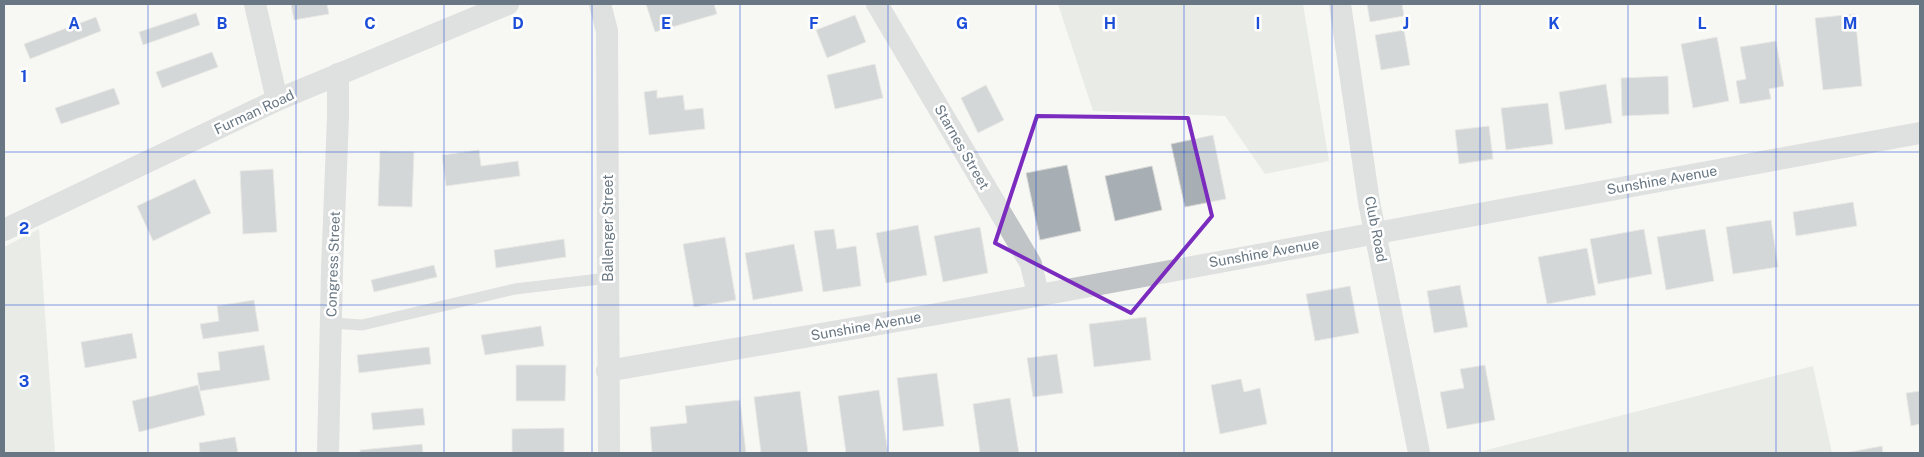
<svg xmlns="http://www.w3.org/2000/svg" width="1924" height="457" viewBox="0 0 1924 457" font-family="'Public Sans',sans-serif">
	<rect width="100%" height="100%" fill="#f7f7f4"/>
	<g fill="#d8ddd5">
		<polygon points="1058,4 1303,4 1329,161 1265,174 1225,116 1093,111"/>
		<polygon points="39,229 55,453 4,453 4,247"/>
		<polygon points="1813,366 1832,453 1475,453"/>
	</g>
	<g fill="#a8afb4" stroke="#d8d8d6">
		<polygon points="291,4 327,4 329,14 294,20"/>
		<polygon points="646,4 714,4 717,14 655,32"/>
		<polygon points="1367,4 1402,4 1404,16 1370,22"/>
		<polygon points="196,13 200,25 143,45 139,32"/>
		<polygon points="1855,14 1862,86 1823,90 1815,18"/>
		<polygon points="855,15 866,42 827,58 816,30"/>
		<polygon points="96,17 101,31 30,59 24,44"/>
		<polygon points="1404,30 1410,65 1381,70 1375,35"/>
		<polygon points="1717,37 1729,101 1693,108 1681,44"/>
		<polygon points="1776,41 1784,86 1769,89 1771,99 1740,104 1736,81 1746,79 1740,47"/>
		<polygon points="212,52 218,67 162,88 156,72"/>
		<polygon points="875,64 883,98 835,109 827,75"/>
		<polygon points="1668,76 1669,114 1622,116 1621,78"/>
		<polygon points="1606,84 1612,123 1565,130 1559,92"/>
		<polygon points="986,85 1004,120 978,133 961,98"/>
		<polygon points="114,88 120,104 61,124 55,108"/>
		<polygon points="657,90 657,98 683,95 685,110 703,108 705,129 649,135 644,92"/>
		<polygon points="1548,103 1553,144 1506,150 1501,108"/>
		<polygon points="1489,126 1493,159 1459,164 1455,130"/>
		<polygon points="1213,135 1226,199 1185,207 1171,144"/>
		<polygon points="479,150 481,166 518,161 520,176 446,186 442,155"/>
		<polygon points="380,151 414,152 412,207 378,206"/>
		<polygon points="1067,165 1081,231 1040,240 1026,173"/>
		<polygon points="1152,166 1162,210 1115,221 1105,176"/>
		<polygon points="273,169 277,232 243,234 240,171"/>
		<polygon points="195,179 211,213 153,241 137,206"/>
		<polygon points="1853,202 1857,226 1796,236 1793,212"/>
		<polygon points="1771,220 1778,267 1733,274 1726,227"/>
		<polygon points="918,225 927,275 886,283 876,233"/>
		<polygon points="980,227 988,273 943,282 934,236"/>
		<polygon points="834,229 837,249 856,246 861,286 823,292 814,231"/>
		<polygon points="1644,229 1652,274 1598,284 1590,239"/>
		<polygon points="1705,229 1714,281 1666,290 1657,237"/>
		<polygon points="725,237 736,300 694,307 683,244"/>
		<polygon points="564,239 566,257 496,268 494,250"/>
		<polygon points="794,244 803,291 753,300 745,253"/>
		<polygon points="1587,248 1596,295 1547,304 1538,257"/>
		<polygon points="434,265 437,277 374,292 371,280"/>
		<polygon points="1460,285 1468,327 1434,333 1427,291"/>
		<polygon points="1350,286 1359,333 1315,341 1306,294"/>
		<polygon points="254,300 259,331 203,339 200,324 219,321 217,306"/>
		<polygon points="1146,317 1151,360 1094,367 1089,324"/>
		<polygon points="541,326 544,346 485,355 481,335"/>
		<polygon points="132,333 137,358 85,368 81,342"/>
		<polygon points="264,345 270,380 200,391 197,373 220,370 218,352"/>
		<polygon points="429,347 431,364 359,373 357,355"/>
		<polygon points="1057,354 1063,393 1033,397 1027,358"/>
		<polygon points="516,365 566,365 565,401 516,401"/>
		<polygon points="1485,365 1495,420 1447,429 1440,392 1464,388 1460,369"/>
		<polygon points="937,373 944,426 903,431 897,378"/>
		<polygon points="1241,379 1244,392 1260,388 1267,424 1220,434 1211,385"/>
		<polygon points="198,385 205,415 139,432 132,401"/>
		<polygon points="879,390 888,453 846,453 838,396"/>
		<polygon points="800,391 808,453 761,453 754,397"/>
		<polygon points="1920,391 1920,424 1911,426 1906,393"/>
		<polygon points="1010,398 1019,453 980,453 973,404"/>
		<polygon points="740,400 746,453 652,453 650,427 687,423 685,406"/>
		<polygon points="423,408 425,425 373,430 371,413"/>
		<polygon points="564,428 564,453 512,453 512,429"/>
		<polygon points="235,437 238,453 200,453 199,443"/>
		<polygon points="422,444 423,453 360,453 360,450"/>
		<polygon points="1882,446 1883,453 1845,453"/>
	</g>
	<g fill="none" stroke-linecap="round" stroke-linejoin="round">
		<polyline stroke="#c0c4c7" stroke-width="11" points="331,323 362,325 515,289 608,278"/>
		<g stroke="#c0c4c7" stroke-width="22">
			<polyline points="255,4 277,100"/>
			<polyline points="600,4 607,31 609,453"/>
			<polyline points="877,4 1031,264 1038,294"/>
			<polyline points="1340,4 1369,202 1419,453"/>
			<polyline points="4,230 277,100 508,4"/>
			<polyline points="607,371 937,314 1920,133"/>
			<polyline points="328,453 332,270 338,117 338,74"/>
		</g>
	</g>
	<path d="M0 0H1924V457H0ZM1037,116L1188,118L1212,216L1131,313L995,243Z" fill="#f7f7f4" fill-opacity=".55" fill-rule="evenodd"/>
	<path fill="none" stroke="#7b2cbf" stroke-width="4" stroke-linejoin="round" d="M1037,116L1188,118L1212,216L1131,313L995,243Z"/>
	<path fill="none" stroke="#1d4ed8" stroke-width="1" stroke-opacity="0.55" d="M148,4V453M296,4V453M444,4V453M592,4V453M740,4V453M888,4V453M1036,4V453M1184,4V453M1332,4V453M1480,4V453M1628,4V453M1776,4V453M4,152H1920M4,305H1920"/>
	<g text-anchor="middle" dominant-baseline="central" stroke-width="5" stroke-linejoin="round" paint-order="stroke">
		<g font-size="14" fill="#687783" stroke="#fff">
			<text transform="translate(254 112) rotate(-25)">Furman Road</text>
			<text transform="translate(962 147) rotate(60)">Starnes Street</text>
			<text transform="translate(1662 180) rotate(-10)">Sunshine Avenue</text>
			<text transform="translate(608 228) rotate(-90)">Ballenger Street</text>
			<text transform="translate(1376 229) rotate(79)">Club Road</text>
			<text transform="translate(1264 253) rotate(-10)">Sunshine Avenue</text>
			<text transform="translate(333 264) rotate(-88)">Congress Street</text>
			<text transform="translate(866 326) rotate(-10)">Sunshine Avenue</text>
		</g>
	</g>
	<g font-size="16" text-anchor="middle" font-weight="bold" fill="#1d4ed8" stroke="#fff" stroke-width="5" stroke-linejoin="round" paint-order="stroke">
		<text x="74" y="29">A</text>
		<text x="222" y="29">B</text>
		<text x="370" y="29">C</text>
		<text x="518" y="29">D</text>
		<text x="666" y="29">E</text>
		<text x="814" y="29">F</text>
		<text x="962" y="29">G</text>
		<text x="1110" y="29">H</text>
		<text x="1258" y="29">I</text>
		<text x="1406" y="29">J</text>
		<text x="1554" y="29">K</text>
		<text x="1702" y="29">L</text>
		<text x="1850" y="29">M</text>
		<text x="24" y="82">1</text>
		<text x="24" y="234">2</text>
		<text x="24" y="387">3</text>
	</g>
	<rect width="1924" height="457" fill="none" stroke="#687783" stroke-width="10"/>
</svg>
